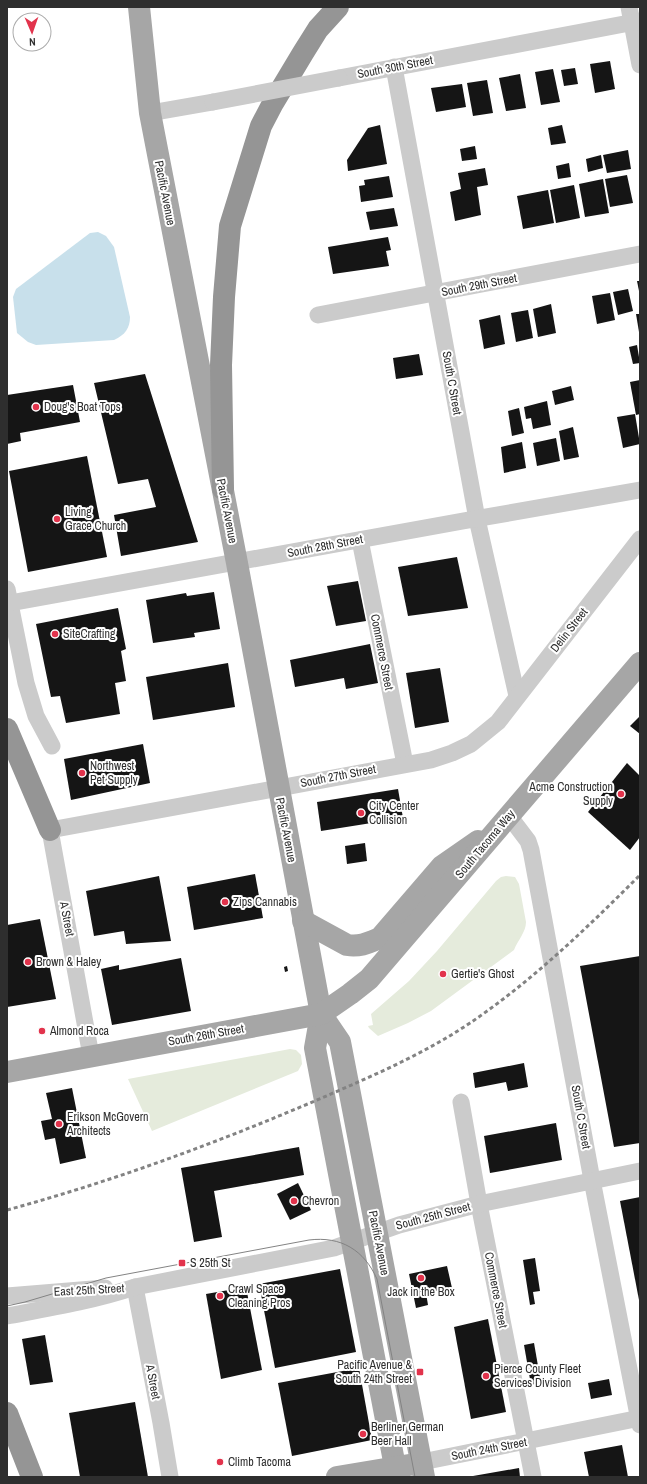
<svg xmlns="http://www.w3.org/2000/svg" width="647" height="1484" viewBox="0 0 647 1484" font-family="'Archivo Narrow',sans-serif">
	<rect width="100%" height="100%" fill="#fff"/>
	<g fill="#e5ebdc">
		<path d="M506,876L515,877L519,884L526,922C526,932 518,940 514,950L431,1011L408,1023L378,1036L369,1028L368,1026L373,1025L371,1014L409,981L437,951L496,881L501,877Z"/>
		<polygon points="290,1049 296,1050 301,1055 302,1064 298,1071 152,1131 128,1079"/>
	</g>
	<path fill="#c8e0eb" d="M98,232L106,236L114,247L130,317C130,328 125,335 114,340L36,345L28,342L17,333L13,297L16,289L90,233Z"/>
	<g fill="#151515">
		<polygon points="610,61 615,89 595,93 590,64"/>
		<polygon points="575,68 578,84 564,86 561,70"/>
		<polygon points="553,69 560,102 541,105 535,72"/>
		<polygon points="520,74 526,108 506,111 499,78"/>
		<polygon points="487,80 493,113 473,116 467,83"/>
		<polygon points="462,84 466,107 436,112 431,88"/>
		<polygon points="380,125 387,164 348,171 347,160 368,128"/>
		<polygon points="562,125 566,143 551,145 548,128"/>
		<polygon points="475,146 477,159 462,161 460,149"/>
		<polygon points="628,150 631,169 607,173 603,155"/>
		<polygon points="601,155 603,168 588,172 586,159"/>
		<polygon points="569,163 571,177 558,179 556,166"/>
		<polygon points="485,168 488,185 477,187 481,215 455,221 450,192 461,189 458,173"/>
		<polygon points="627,175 633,203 610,207 605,179"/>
		<polygon points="389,176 393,197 361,202 359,186 365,185 364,180"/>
		<polygon points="603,179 609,213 585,217 579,184"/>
		<polygon points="574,185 580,218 556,223 550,190"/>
		<polygon points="548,190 554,223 523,229 517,196"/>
		<polygon points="394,208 398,226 370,230 366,212"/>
		<polygon points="388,237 391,250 386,251 389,266 333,274 328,247"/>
		<polygon points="637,281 640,281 640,291 639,291"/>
		<polygon points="628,289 633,311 618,315 613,292"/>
		<polygon points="610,293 615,320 597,324 592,296"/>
		<polygon points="551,304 556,333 538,337 533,309"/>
		<polygon points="528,310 533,338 516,342 511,313"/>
		<polygon points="636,314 640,314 640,332 639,332"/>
		<polygon points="500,315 505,344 484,349 479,320"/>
		<polygon points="637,345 640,363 633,364 629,347"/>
		<polygon points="419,354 423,375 396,379 393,358"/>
		<polygon points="145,374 198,542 121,556 114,515 156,507 148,479 118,484 94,383"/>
		<polygon points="640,380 640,414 636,415 630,382"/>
		<polygon points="73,385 80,422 20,433 21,441 7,444 7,395"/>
		<polygon points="571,386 574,400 555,405 552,391"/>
		<polygon points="547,401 551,425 533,429 531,418 526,419 524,407"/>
		<polygon points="519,408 524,433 512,436 508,411"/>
		<polygon points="635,414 640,444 623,448 617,417"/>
		<polygon points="573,427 579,457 564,460 559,431"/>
		<polygon points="556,438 560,461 537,466 533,443"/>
		<polygon points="522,442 526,468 504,473 501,447"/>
		<polygon points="87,456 107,557 28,572 9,471"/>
		<polygon points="457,557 468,608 408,616 398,567"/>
		<polygon points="358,581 366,621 336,626 327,586"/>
		<polygon points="214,592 220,629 194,633 195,637 153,643 146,600 186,593 187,596"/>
		<polygon points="118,608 126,649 121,651 126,681 115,683 120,714 66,723 60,696 51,697 36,624"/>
		<polygon points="370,644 378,683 346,689 344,678 295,687 290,660"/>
		<polygon points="228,663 235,707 153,720 146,677"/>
		<polygon points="440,668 449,722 415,728 406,673"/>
		<polygon points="640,716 640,734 630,726"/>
		<polygon points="143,744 150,783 71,800 64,759"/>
		<polygon points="627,763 640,776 640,837 630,850 588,812"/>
		<polygon points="398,789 403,818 321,831 317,802"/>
		<polygon points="365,843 367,861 347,864 345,846"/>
		<polygon points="255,874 263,918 194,930 187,887"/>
		<polygon points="159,876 171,941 126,944 124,931 94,936 86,891"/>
		<polygon points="40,919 56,999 7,1007 7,925"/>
		<polygon points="640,956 640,1143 614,1147 580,966"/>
		<polygon points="181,958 191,1011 112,1025 101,969 119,965 119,970"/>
		<polygon points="287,966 288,971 285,972 284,967"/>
		<polygon points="524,1063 528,1087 508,1091 506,1082 475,1088 473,1073"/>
		<polygon points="72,1088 86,1158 60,1164 55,1138 45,1140 41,1121 52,1119 46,1093"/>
		<polygon points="556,1123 562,1160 490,1173 484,1136"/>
		<polygon points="299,1147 304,1175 214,1191 222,1237 194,1242 181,1168"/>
		<polygon points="298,1183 311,1210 290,1220 277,1194"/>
		<polygon points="640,1197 640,1300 639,1300 620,1201"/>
		<polygon points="535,1258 540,1291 533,1292 535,1304 530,1305 523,1260"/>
		<polygon points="447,1266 452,1288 426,1293 428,1305 416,1308 409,1274"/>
		<polygon points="340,1269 356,1352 275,1368 259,1284"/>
		<polygon points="246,1287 262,1370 221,1379 206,1294"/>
		<polygon points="488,1319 506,1412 471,1419 454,1327"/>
		<polygon points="45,1335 53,1382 30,1385 22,1339"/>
		<polygon points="534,1343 541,1383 531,1385 524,1345"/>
		<polygon points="359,1368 372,1440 292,1456 278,1383"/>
		<polygon points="609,1379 612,1395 591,1399 588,1383"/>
		<polygon points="135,1402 148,1477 80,1477 69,1413"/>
		<polygon points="622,1445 628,1477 589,1477 584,1452"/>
		<polygon points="519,1468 520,1477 473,1477 473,1476"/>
	</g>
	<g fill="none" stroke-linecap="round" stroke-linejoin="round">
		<g stroke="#cbcbcb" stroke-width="17">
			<polyline points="629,7 640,65"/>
			<polyline points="394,67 477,519 517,696"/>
			<polyline points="339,78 640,21"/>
			<polyline points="150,113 213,102"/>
			<polyline points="318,315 640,254"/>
			<polyline points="360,540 405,764"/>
			<polyline points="7,589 26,683 36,716 52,746"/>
			<polyline points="10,603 463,521 640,490"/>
			<polyline points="509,816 528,841 531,850 592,1180 640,1425"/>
			<polyline points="91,1056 50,830 431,760 452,753 471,744 498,722 640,539"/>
			<polyline points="461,1102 479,1204 533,1477"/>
			<polyline points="135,1287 161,1423 170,1477"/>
			<polyline points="7,1296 105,1288"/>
			<path d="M7,1316C50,1308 93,1301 135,1287L334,1248L399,1225L479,1204L640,1171"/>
			<polyline points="422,1462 640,1418"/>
		</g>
		<g stroke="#a6a6a6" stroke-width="22">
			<polyline points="139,7 150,113 237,563 321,1014 315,1048 397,1477"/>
			<path d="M303,921L347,945C360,947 368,943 380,938L442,866L478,841"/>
			<polyline points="321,1014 340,1042 424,1477"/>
			<polyline points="7,1072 321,1014 350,994 369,979 640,663"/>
			<polyline points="337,1477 409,1465"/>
		</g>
		<g stroke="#959595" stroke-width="22">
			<polyline points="223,489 221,365 224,297 230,226 261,126 273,103 303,53 318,29 338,7"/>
			<polyline points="7,729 50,830"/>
			<polyline points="7,1413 32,1477"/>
		</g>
		<path stroke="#838383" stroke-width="1" d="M7,1306L25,1302L106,1278L309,1240C341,1236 364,1250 377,1279L415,1477"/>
		<path stroke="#838383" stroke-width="3" stroke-dasharray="4 3" stroke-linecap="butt" d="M7,1210C110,1182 211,1145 310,1103C363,1080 421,1056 470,1023C532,981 587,928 640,875"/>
		<polyline stroke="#cbcbcb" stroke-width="17" points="213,102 339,78"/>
	</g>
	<g fill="#e2334c" stroke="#fff" stroke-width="1.5">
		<circle cx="36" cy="407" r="4"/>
		<circle cx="57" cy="519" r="4"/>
		<circle cx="55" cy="634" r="4"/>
		<circle cx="82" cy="773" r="4"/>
		<circle cx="621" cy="794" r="4"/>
		<circle cx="361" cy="813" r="4"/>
		<circle cx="225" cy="902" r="4"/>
		<circle cx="28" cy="962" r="4"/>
		<circle cx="443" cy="974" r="4"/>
		<circle cx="42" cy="1031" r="4"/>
		<circle cx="59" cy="1124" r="4"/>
		<circle cx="294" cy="1201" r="4"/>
		<rect x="178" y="1259" width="8" height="8" rx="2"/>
		<circle cx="421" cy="1278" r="4"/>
		<circle cx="220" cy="1296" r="4"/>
		<rect x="416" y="1368" width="8" height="8" rx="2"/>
		<circle cx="486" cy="1376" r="4"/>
		<circle cx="363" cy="1434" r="4"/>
		<circle cx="220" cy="1462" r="4"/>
	</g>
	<g text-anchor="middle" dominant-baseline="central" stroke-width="4" stroke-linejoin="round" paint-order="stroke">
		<g font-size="12" fill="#2e2e2e" stroke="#fff">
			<text transform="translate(395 67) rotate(-11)">South 30th Street</text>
			<text transform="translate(165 193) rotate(79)">Pacific Avenue</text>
			<text transform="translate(479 285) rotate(-11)">South 29th Street</text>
			<text transform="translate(452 383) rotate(80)">South C Street</text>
			<text transform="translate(227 511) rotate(79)">Pacific Avenue</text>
			<text transform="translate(325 546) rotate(-11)">South 28th Street</text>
			<text transform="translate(569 630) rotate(-52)">Delin Street</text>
			<text transform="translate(382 652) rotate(79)">Commerce Street</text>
			<text transform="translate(338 776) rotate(-11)">South 27th Street</text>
			<text transform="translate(286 830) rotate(79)">Pacific Avenue</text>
			<text transform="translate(485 844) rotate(-50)">South Tacoma Way</text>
			<text transform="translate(67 919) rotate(79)">A Street</text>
			<text transform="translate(206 1035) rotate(-10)">South 26th Street</text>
			<text transform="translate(581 1117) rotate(80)">South C Street</text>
			<text transform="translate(433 1216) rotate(-15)">South 25th Street</text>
			<text transform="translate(379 1243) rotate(79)">Pacific Avenue</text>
			<text transform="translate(89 1290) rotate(-3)">East 25th Street</text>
			<text transform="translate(496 1290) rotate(79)">Commerce Street</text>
			<text transform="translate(153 1382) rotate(79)">A Street</text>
			<text transform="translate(489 1449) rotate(-11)">South 24th Street</text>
		</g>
		<g font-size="12" fill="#2e2e2e" stroke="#fff" text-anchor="start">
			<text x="44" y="407">Doug's Boat Tops</text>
			<text x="65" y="512">Living<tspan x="65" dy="14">Grace Church</tspan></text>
			<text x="63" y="634">SiteCrafting</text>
			<text x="90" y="766">Northwest<tspan x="90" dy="14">Pet Supply</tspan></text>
			<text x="613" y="787" text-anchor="end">Acme Construction<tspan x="613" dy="14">Supply</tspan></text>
			<text x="369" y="806">City Center<tspan x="369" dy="14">Collision</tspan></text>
			<text x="233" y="902">Zips Cannabis</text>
			<text x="36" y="962">Brown &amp; Haley</text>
			<text x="451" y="974">Gertie's Ghost</text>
			<text x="50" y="1031">Almond Roca</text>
			<text x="67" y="1117">Erikson McGovern<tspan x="67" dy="14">Architects</tspan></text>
			<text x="302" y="1201">Chevron</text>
			<text x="190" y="1263">S 25th St</text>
			<text x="228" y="1289">Crawl Space<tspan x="228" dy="14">Cleaning Pros</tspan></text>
			<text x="421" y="1292" text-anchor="middle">Jack in the Box</text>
			<text x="412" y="1365" text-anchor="end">Pacific Avenue &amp;<tspan x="412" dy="14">South 24th Street</tspan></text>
			<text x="494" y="1369">Pierce County Fleet<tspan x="494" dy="14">Services Division</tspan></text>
			<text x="371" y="1427">Berliner German<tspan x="371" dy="14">Beer Hall</tspan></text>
			<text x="228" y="1462">Climb Tacoma</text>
		</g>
	</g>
	<rect width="647" height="1484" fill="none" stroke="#2e2e2e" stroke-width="16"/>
	<g transform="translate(32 32) rotate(178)"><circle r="19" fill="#ffffff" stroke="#ababab"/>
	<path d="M0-3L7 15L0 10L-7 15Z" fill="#e2334c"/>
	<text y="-6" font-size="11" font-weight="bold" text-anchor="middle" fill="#2e2e2e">N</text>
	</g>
</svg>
